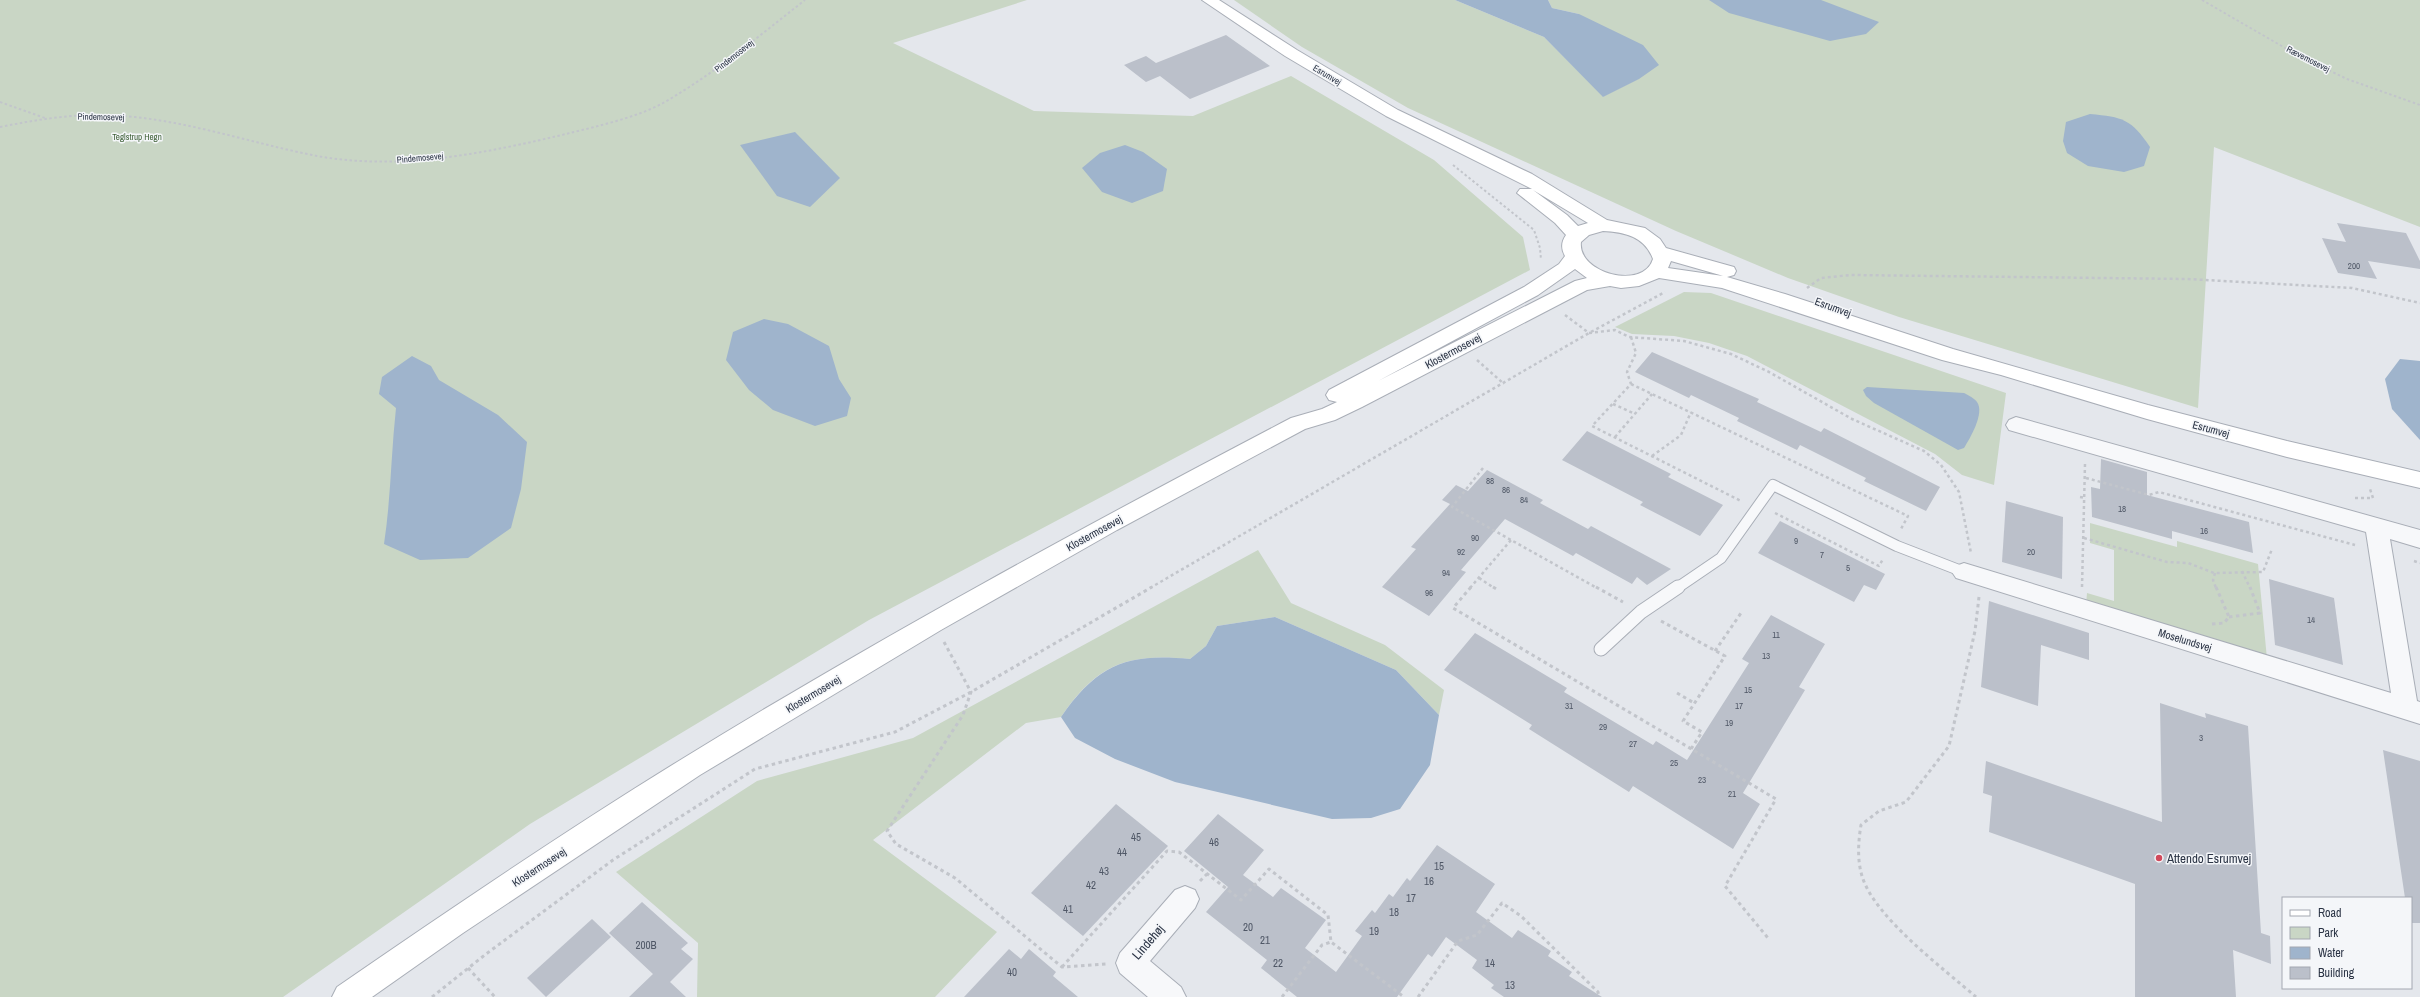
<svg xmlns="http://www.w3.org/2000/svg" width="2420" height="997" viewBox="0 0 2420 997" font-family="'Archivo Narrow',sans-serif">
	<rect width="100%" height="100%" fill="#e4e7ec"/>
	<g fill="#c9d6c5">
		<polygon points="0,0 1027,0 893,43 1034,111 1193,116 1291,76 1434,160 1523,237 1530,270 869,620 530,824 283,997 0,997"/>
		<polygon points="1234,0 1455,0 1544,37 1604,97 1579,14 1552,8 1548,0 2420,0 2420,227 2214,147 2198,408 1899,317 1788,278 1676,231 1408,108 1302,47"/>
		<polygon points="1684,292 1711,293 2006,393 1994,485 1962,475 1935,454 1747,356 1709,343 1674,336 1632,334 1615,327"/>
		<polygon points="2090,523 2177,547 2177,541 2258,564 2267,659 2086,605 2087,593 2114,601 2114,550 2090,543"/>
		<path d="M1258,550L1291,603L1385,645L1444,690L1439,715L1396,670L1275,617L1217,626L1206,646L1190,659C1127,653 1097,664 1061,717L1026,723L873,840L997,932L935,997H697L698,943L616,872L757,781L913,738Z"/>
	</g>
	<g fill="#9fb4cc">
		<polygon points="1455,0 1548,0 1552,8 1579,14 1643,45 1659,65 1639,79 1603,97 1544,37"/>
		<polygon points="1709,0 1821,0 1879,22 1866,34 1830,41 1729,13"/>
		<path d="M2090,114C2123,117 2131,119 2150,147L2144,166L2124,172L2088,166L2067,153L2063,141L2066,122Z"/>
		<polygon points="795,132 840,178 810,207 777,196 740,145"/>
		<polygon points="1125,145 1143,152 1167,169 1163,191 1132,203 1102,192 1082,168 1100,153"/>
		<polygon points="764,319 788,324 829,346 839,379 851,398 847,416 815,426 773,410 749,390 726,360 733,332"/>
		<path d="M412,356L431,366L439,380L498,415L527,442L521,489L511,528L468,558L420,560L384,544C391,498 391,453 396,408L379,394L382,377Z"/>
		<polygon points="2400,359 2420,361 2420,440 2392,409 2385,379"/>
		<path d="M1867,387L1964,393C1968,395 1974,398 1977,402C1985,413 1970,438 1964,448L1958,450L1874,403L1866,396L1863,390Z"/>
		<path d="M1275,617L1396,670L1439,715L1430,765L1400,809L1371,818L1332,819L1175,782L1115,759L1075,738L1061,717C1098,664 1127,653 1190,659L1206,646L1217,626Z"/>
	</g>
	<g fill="#bbc0ca">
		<polygon points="1226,35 1270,66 1190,99 1160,76 1146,82 1124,65 1146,56 1156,63"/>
		<polygon points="2337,223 2406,233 2420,261 2420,269 2368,261 2377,279 2338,273 2322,238 2346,242"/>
		<polygon points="1652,352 1759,399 1757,402 1821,432 1824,428 1940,487 1926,511 1864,481 1866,478 1800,445 1797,450 1737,421 1739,418 1691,395 1689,398 1635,372"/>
		<polygon points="1587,431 1671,474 1668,477 1723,505 1700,536 1640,505 1643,502 1562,460"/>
		<polygon points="2101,459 2147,472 2147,495 2249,522 2253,553 2172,531 2172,539 2092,517 2091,487 2100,489"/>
		<polygon points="1487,470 1543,500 1540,503 1588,529 1591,526 1671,569 1647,585 1637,577 1632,584 1576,553 1573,556 1505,519 1461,570 1466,572 1429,616 1382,587 1416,549 1411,547 1450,504 1442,500 1456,485 1468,491"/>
		<polygon points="2006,501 2063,517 2062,579 2002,562"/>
		<polygon points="1780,521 1885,574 1876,590 1864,585 1854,602 1758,553"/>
		<polygon points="2269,579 2334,598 2343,665 2275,645"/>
		<polygon points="1989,601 2089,633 2089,660 2041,645 2038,706 1981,687"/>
		<polygon points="1771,615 1825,644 1799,687 1805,690 1743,793 1760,804 1733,849 1633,786 1629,792 1529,729 1532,725 1444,670 1475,633 1567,688 1564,692 1653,745 1656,741 1687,760 1749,663 1742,659"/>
		<polygon points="2160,703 2206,718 2205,713 2248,726 2261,933 2270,936 2271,964 2233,950 2236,997 2135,997 2135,884 1989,832 1992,796 1983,793 1986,761 2162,822"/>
		<polygon points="2383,750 2420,761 2420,923 2411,923 2411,898 2405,898"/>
		<polygon points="1116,804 1168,846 1083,936 1031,893"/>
		<polygon points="1218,814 1264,850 1243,875 1273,897 1281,888 1326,920 1305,948 1336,972 1362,936 1355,931 1372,910 1375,913 1389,894 1393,897 1407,878 1410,881 1437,845 1495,884 1476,912 1512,938 1518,930 1551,951 1548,956 1572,972 1569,976 1602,997 1504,997 1491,988 1494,985 1472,968 1477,960 1446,937 1432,957 1428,954 1397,997 1297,997 1261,968 1267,960 1206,912 1228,887 1184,851"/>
		<polygon points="642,902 688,943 681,949 693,959 670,982 686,997 629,997 653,974 609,933"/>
		<polygon points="592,919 611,937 546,997 527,978"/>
		<polygon points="1009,949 1021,959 1029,949 1056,972 1053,976 1078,997 964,997"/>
	</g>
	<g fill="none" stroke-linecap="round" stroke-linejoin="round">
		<defs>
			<polyline id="service-far1" points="1677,588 1721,558 1773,485 1897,546 1964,572"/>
			<polyline id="service" points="1601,649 1641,612 1678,587"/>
			<g id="minor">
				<polygon points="2016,417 2420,530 2420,548 2390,539 2417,701 2420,702 2420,724 1956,578 1952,572 1956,566 1964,563 2391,693 2366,532 2009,430 2006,425 2009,420"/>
				<polygon points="1185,886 1195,890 1199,899 1195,908 1150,961 1181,987 1186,997 1148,997 1120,973 1116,963 1120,953 1175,890"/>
			</g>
			<path id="secondary" d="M1202,0H1219L1297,50L1398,110L1532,174L1607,220L1645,228L1660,239L1666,248L1734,267L1736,271L1734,275L1727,277L1785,294L1953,349L2148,405L2287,441L2420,472V488L2287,457L2147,419L2001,375L1942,360L1722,288L1659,278L1639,286L1621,288L1610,286L1587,290L1362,407L1335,420L1305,429L1117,530L941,630L700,775L463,933L372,997H332L337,987C450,909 565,831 682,759C880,637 1085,526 1291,418L1322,409L1337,402L1329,400L1326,395L1329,390L1524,287L1559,264L1565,256C1561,249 1561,242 1566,235L1555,223L1517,193L1520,189H1532L1386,116L1285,56ZM1533,190L1588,223L1578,226L1567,215ZM1603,231C1625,232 1645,237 1653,259C1643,291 1577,273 1581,242L1589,235ZM1671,261L1720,275L1723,276L1668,268ZM1575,269L1587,278L1575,281L1378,381L1538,295Z"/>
		</defs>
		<use href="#service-far1" stroke="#a9aeb7" stroke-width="12"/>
		<use href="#service" stroke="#a9aeb7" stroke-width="15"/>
		<use href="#minor" stroke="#a9aeb7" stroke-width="2"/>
		<use href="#secondary" stroke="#a9aeb7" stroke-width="2"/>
		<g stroke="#c2c5cb" stroke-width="2" stroke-dasharray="2.5 2.5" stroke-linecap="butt">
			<polyline points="2202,0 2299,56 2347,79 2420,105"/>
			<polyline points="0,102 45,118"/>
			<path d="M0,127C30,121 59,116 89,115C165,113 238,140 312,155C396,172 487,153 570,133C598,126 638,117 663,103C714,74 759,36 805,0"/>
			<polyline points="1453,165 1534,230 1540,248 1541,260"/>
		</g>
		<g stroke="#c2c5cb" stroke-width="2.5" stroke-dasharray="3 3" stroke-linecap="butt">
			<polyline points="1807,288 1821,278 1851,275 2187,279 2352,288 2420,303"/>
			<polyline points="1565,315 1589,333 1615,330 1629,337 1684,341 1731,354 1769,372 1852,419 1924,451 1941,465 1959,492 1971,553"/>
			<polyline points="1631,337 1636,353 1627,372 1631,384 1592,426 1741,501"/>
			<polyline points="1477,360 1504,384"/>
			<polyline points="1631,384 1908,516 1901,529"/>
			<polyline points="1613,404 1635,414"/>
			<polyline points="1615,437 1652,394"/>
			<polyline points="1652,456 1681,435 1691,412"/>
			<polyline points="1483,468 1452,507 1597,588"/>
			<polyline points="2086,478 2149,495 2159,492 2355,545"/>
			<polyline points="2080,497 2086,498"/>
			<polyline points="2355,498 2373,498 2370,489"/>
			<polyline points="1775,513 1879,566 1883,559"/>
			<polyline points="2084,538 2167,562 2188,563 2214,573 2263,572 2272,549"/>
			<polyline points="2414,561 2420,563"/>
			<polyline points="2242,571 2250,588"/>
			<polyline points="2215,573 2213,580 2216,588"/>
			<polyline points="1479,578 1494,588"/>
			<polyline points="2082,587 2085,464"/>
			<polyline points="1150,588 1589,333 1665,292"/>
			<polyline points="1470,588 1511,540"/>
		</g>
		<g stroke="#c2c5cb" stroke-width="3" stroke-dasharray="3.5 3.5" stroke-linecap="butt">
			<polyline points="1471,587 1453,608 1776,799 1725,886 1768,938"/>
			<polyline points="1493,587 1498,590"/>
			<polyline points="1596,587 1623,602"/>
			<polyline points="2229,617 2260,613 2250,587"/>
			<polyline points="1661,621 1725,656 1683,721 1702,732 1691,749"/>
			<polyline points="2212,624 2224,623 2229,617 2216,587"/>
			<polyline points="944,642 971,692 963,715 887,831 896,844 955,878 1062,967 1106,964"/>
			<polyline points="1715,651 1741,613"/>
			<polyline points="1677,693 1694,703"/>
			<polyline points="1200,881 1207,874"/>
			<polyline points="1062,967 1167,851 1179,852 1241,900 1269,869 1328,915 1331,942 1404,997"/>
			<polyline points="468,968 495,997"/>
			<polyline points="432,997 486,954 613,860 755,769 895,732 971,692 1152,587"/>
			<polyline points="1282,997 1322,945 1331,942"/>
			<polyline points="1418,997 1458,941 1477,935 1502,903 1521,916 1598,992 1599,997"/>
			<path d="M1976,997C1944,969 1877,919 1863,879C1857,862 1858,843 1861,825L1879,811L1906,802L1949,746L1975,631L1979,597"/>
		</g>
		<use href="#service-far1" stroke="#f7f8fa" stroke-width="10"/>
		<use href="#service" stroke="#f7f8fa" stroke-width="13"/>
		<use href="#minor" fill="#f7f8fa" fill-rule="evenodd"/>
		<use href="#secondary" fill="#fff" fill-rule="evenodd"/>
	</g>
	<circle fill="#d1495b" stroke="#f4f6f9" stroke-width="1.5" cx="2159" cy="858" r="4"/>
	<g text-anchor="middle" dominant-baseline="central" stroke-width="3" stroke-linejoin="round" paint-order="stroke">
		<g font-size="9" fill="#2b3445" stroke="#f4f6f9">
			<text transform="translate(734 56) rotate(-38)">Pindemosevej</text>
			<text transform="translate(2308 59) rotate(27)">Rævemosevej</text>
			<text transform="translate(1327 75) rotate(31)">Esrumvej</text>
			<text transform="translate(101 117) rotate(1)">Pindemosevej</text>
			<text transform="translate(420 158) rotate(-5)">Pindemosevej</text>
		</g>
		<g font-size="9" fill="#3f6138" stroke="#f4f6f9">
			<text x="137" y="137">Teglstrup Hegn</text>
		</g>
		<g font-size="9" fill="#4f5766">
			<text x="2354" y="266">200</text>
			<text x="1490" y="481">88</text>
			<text x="1506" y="490">86</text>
			<text x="1524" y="500">84</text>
			<text x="2122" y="509">18</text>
			<text x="2204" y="531">16</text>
			<text x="1475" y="538">90</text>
			<text x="1796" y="541">9</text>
			<text x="1461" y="552">92</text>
			<text x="2031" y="552">20</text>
			<text x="1822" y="555">7</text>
			<text x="1848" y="568">5</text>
			<text x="1446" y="573">94</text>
			<text x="1429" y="593">96</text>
			<text x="2311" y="620">14</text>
			<text x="1776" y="635">11</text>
			<text x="1766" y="656">13</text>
			<text x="1748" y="690">15</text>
			<text x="1569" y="706">31</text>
			<text x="1739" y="706">17</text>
			<text x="1729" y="723">19</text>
			<text x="1603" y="727">29</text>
			<text x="2201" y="738">3</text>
			<text x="1633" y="744">27</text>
			<text x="1674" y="763">25</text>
			<text x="1702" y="780">23</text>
			<text x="1732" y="794">21</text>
		</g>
		<g font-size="11" fill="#2b3445" stroke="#f4f6f9">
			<text transform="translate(1833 307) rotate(20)">Esrumvej</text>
			<text transform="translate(1453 351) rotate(-28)">Klostermosevej</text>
			<text transform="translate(2211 429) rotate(15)">Esrumvej</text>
			<text transform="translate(1094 533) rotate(-29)">Klostermosevej</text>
			<text transform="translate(2185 640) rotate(17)">Moselundsvej</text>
			<text transform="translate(813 694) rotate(-31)">Klostermosevej</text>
			<text transform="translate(539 867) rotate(-33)">Klostermosevej</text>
		</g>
		<g font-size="11" fill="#4f5766">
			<text x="1136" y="837">45</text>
			<text x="1214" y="842">46</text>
			<text x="1122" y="852">44</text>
			<text x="1439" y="866">15</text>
			<text x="1104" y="871">43</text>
			<text x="1429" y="881">16</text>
			<text x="1091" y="885">42</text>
			<text x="1411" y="898">17</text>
			<text x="1068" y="909">41</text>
			<text x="1394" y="912">18</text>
			<text x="1248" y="927">20</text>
			<text x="1374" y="931">19</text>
			<text x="1265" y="940">21</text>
			<text x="646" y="945">200B</text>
			<text x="1278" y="963">22</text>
			<text x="1490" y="963">14</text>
			<text x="1012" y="972">40</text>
			<text x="1510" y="985">13</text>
		</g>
		<g font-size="13" fill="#2b3445" stroke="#f4f6f9" text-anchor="start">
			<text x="2167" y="858">Attendo Esrumvej</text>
		</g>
		<g font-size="13" fill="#2b3445" stroke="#f4f6f9">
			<text transform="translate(1148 942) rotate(-49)">Lindehøj</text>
		</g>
	</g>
	<rect x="2282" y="897" width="130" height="92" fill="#f4f6f9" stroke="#a4a8b1"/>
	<rect x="2290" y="910" width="20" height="6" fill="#ffffff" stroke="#a4a8b1"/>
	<text x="2318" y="917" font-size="12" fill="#2b3445">Road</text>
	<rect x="2290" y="927" width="20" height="12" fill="#c9d6c5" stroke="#a4a8b1"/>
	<text x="2318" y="937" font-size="12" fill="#2b3445">Park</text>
	<rect x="2290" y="947" width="20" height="12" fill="#9fb4cc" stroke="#a4a8b1"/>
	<text x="2318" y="957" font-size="12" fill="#2b3445">Water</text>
	<rect x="2290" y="967" width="20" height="12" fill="#bbc0ca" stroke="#a4a8b1"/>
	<text x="2318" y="977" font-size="12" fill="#2b3445">Building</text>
</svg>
